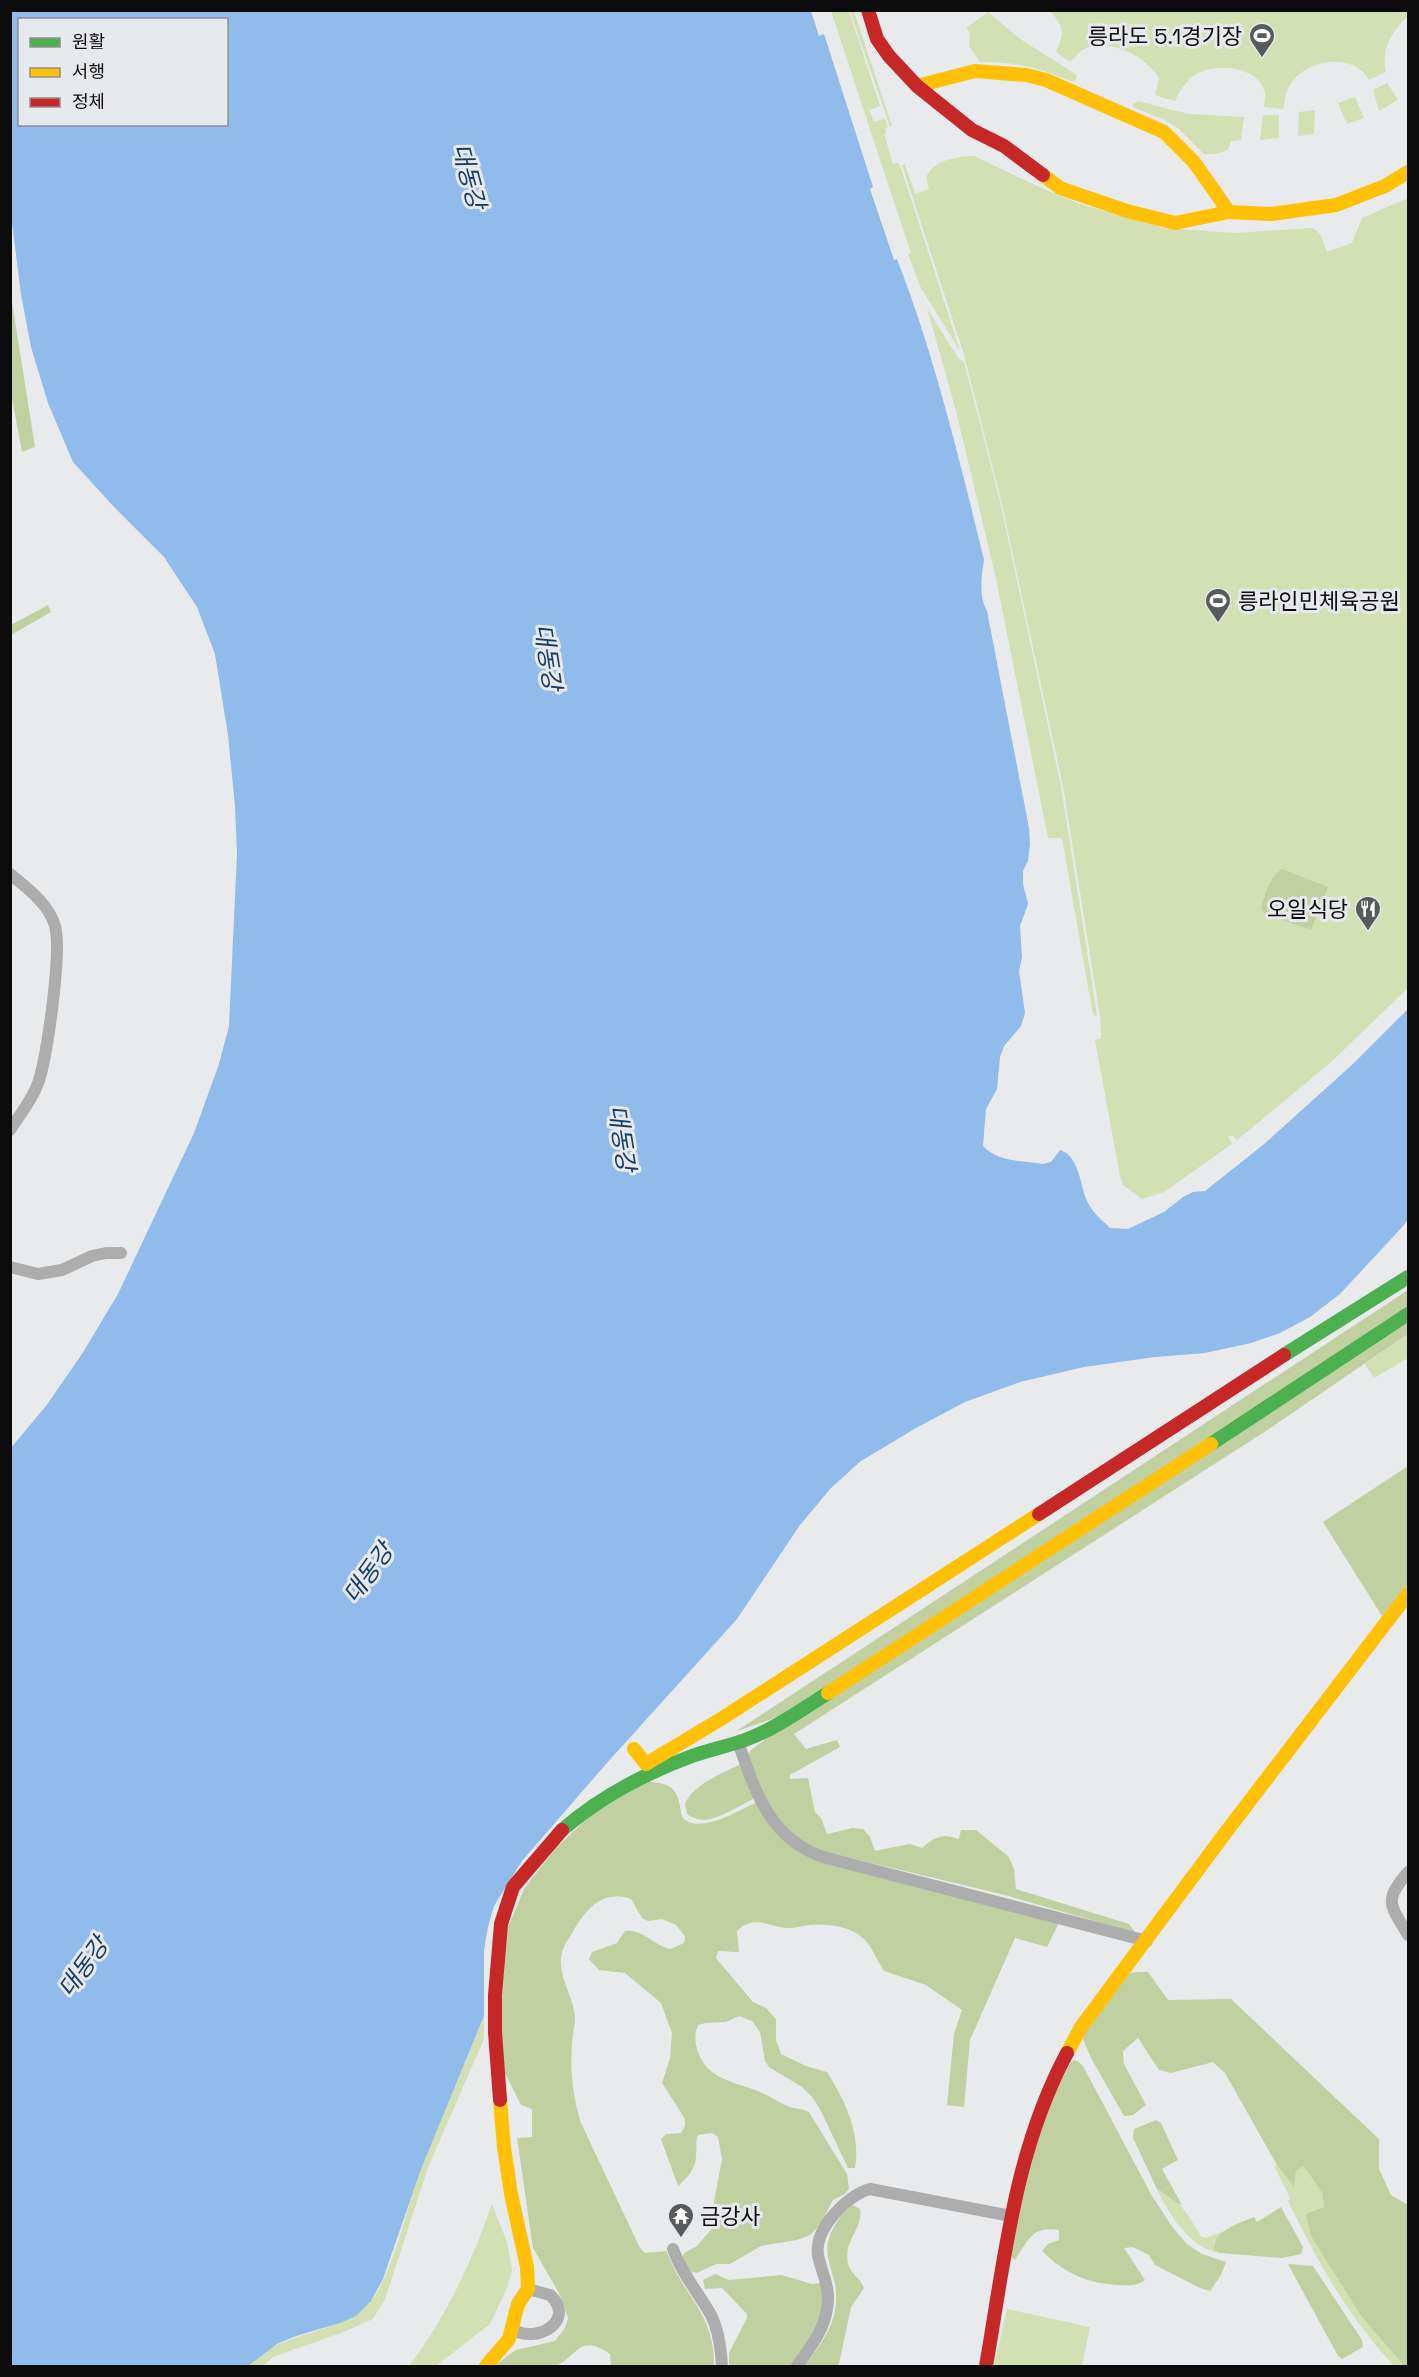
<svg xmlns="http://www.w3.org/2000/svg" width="1419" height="2377" viewBox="0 0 1419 2377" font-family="'Space Grotesk','Noto Sans KR',sans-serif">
	<rect width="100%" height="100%" fill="#e9eaec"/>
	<g fill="#d2e0b4">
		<path d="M1408,10V16C1392,31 1380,50 1386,72L1369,80C1355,54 1314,58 1295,78C1287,86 1285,98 1283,109L1264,107C1264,103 1266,97 1265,93C1259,65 1214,63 1195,75C1185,81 1180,91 1175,101L1155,95L1159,78C1146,56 1111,38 1084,49C1079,52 1074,58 1070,62L1056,52C1065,33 1064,27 1050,11Z"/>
		<polygon points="831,11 849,11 880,106 869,110 874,122 885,118 888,127 885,128 886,133 884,134 893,164 898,163 900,165 960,351 921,288 908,254 911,253"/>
		<polygon points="850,11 854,11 892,126 890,127"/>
		<path d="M988,12L1020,39L1074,73L1077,76L1076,81H1070C1040,68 1013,61 980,62L969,46L970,33L966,28Z"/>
		<polygon points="1387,83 1398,100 1379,111 1373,90"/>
		<polygon points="1355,97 1364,118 1347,124 1338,103"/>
		<polygon points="1138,101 1189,114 1244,117 1241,140 1231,141 1228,150 1216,154 1204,154 1179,129 1165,120 1133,107 1133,104"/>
		<polygon points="1315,110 1314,134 1298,136 1299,112"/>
		<polygon points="1263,115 1279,115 1279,138 1260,140"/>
		<path d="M974,156L1039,187L1080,204L1163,228L1235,233L1310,228C1321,230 1323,242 1327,252L1352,243L1362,218L1408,198V988L1329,1064L1237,1140L1232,1135L1228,1137L1232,1144L1164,1192L1142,1199L1123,1185L1120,1176L1095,1040L1101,1038L1100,1016L1063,786L1001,500L963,351L902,165L905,164L915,194L929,189L926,177C933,161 956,156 974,156Z"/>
		<polygon points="927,308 958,358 964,362 1000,501 1061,787 1097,1015 1094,1016 1092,1010 1062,838 1048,838 995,574 955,407"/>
		<polygon points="1408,1334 1408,1358 1374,1378 1365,1364"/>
		<path d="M484,2016V2039L429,2165L385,2299L373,2319L341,2333L273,2357L263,2366H248C280,2330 334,2337 368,2304C392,2280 408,2202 421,2168C440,2117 464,2067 484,2016Z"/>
		<path d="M1277,2165L1294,2187L1296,2171L1303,2166L1322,2192L1324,2207L1362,2317L1404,2366H1394C1346,2314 1319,2264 1288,2201L1290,2198L1274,2166Z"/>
		<path d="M1157,2189C1180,2199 1188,2215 1201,2236L1205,2238L1224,2231L1214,2242V2249L1220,2253C1191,2250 1168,2213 1157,2189Z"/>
		<path d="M492,2204L507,2242L512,2270L508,2286L490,2324L436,2366H409C446,2317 472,2262 492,2204Z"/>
		<polygon points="1007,2309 1090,2327 1082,2366 994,2366"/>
	</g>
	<g fill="#c1d0a1">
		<polygon points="12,302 35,447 22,452 11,393"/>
		<polygon points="48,605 51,612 11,635 11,625"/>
		<path d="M1282,869L1328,887L1311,930L1265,914L1261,909C1263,897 1271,875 1282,869Z"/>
		<polygon points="1408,1290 1408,1310 783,1715 735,1732"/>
		<path d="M1408,1319V1334L1269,1429L794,1734L806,1749L837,1740L840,1747L790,1775V1779L808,1778L815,1812L821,1818L827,1834L853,1828L863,1829L870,1837L875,1851L910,1844L922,1848C935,1837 941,1833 959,1839L961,1830H976L1009,1857L1014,1869L1016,1889L1129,1924L1136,1933L1005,1895L821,1851L790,1836L767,1801L747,1756L751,1750L774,1733Z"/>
		<polygon points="1408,1466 1408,1584 1382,1616 1323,1522"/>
		<path d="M741,1764L756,1798C737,1805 707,1831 687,1814L685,1804C693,1784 723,1773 741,1764Z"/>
		<path d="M646,1782C674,1782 678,1790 682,1817C698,1836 739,1810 757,1802L786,1842L1060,1921L1047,1947L1015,1938L970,2040L964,2107L947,2105L954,2034L962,2010L926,1985L884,1971C878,1962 872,1947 864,1939C851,1926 826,1923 808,1925C802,1926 795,1928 789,1928C771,1928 754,1913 737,1931L739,1952L718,1951L716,1958L753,2002L766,2008L776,2019V2040L781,2054L806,2066L827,2072C845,2100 861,2134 855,2168H848L820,2109L812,2097L802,2087L769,2067L765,2061L760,2032L752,2021L739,2016L726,2022L705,2023L698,2025C694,2034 695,2043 698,2052C707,2079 734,2082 758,2091C768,2095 777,2101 787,2106C794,2109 802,2108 809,2112L847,2174L849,2188L845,2194L833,2200L820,2225L810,2235L797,2240L761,2246L730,2264H716L697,2273L690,2271L682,2260L684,2253L697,2246L716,2224L714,2202L722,2159L718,2137L712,2133L698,2135C695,2142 697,2147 696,2155C696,2169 688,2177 678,2186L661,2139L666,2134L681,2133L685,2126V2119L662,2083L670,2058L672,2033L661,2003L625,1973L599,1970L589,1959L592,1952L617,1943L625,1931C642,1928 654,1946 671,1949L684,1943L685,1936L676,1925L662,1919L648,1921L642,1918L631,1899C601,1888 584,1912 571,1935C566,1942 561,1951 561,1960C560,1980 574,1998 575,2018C575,2027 572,2036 572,2045C570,2071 573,2098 581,2123L640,2248L645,2253L666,2251C670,2258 672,2265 676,2272C696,2308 714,2321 714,2366H611L610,2354C579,2333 579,2355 556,2366C547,2370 505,2366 494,2366L516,2350L555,2341L565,2328L568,2318L559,2293L533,2248L517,2138L532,2137V2109L521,2105L504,2071L501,2040L504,1937L524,1889L556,1848L592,1814Z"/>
		<polygon points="1135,1972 1148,1972 1168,2000 1231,1999 1379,2139 1379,2169 1391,2195 1408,2205 1408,2366 1404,2366 1362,2317 1311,2236 1306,2214 1324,2207 1322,2192 1303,2166 1296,2171 1294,2187 1277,2165 1225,2073 1213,2062 1171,2073 1159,2070 1138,2038 1123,2051 1124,2064 1146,2105 1133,2115 1124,2116 1091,2058 1083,2039 1088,2024 1130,1973"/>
		<path d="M1076,2060L1083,2066L1152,2196L1173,2228L1187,2244L1202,2254L1226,2262L1221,2275L1210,2291L1200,2288L1155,2265L1149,2255L1133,2247L1124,2248L1145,2280C1136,2287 1129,2285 1118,2285C1086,2283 1064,2273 1042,2251L1048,2244L1059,2240V2230C1032,2226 1029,2239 1015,2260L1010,2256L1016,2217L1046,2108L1072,2061Z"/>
		<path d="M1156,2120L1161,2123L1178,2160L1162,2169L1182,2205C1172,2201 1167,2194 1157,2189L1133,2138L1134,2129Z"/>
		<path d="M853,2205L860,2209C864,2228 843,2240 848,2264C851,2274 861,2279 864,2288L851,2307L839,2364L836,2366H804C819,2347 835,2327 836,2301C838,2268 815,2255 837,2222C842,2215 846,2210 853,2205Z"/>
		<path d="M1281,2207L1303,2247L1301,2254L1282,2258L1220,2253L1214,2249C1214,2230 1240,2223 1254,2217L1257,2222Z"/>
		<polygon points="1288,2264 1313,2266 1362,2340 1363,2347 1342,2359 1338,2356"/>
		<path d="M715,2274L729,2280L781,2275L812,2284L821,2283C834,2312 807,2343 793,2366H729V2353L747,2318V2314L722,2288L705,2289L703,2280Z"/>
	</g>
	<path fill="#90bbeb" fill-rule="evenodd" d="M11,11H811L819,36L824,34L873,187L870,189L894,260L897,259C935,357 959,458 984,560C981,577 979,597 987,611L1029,828L1030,844L1028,861L1023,871V884L1028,904L1020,926L1022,957L1019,971L1025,1013L1021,1026L1004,1046L1000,1057L997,1089L986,1109L983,1146C999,1163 1022,1160 1043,1164L1051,1162L1060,1150C1080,1156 1080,1187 1088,1203C1093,1213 1103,1221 1110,1228L1128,1229L1164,1212L1183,1197L1193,1192L1205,1191L1263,1145L1354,1063L1408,1009V1219L1404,1225L1340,1294L1310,1317L1280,1333L1251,1343L1205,1353L1155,1357L1084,1367L1020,1382L965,1402L916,1428L861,1461L831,1488L800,1525L737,1619L606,1764L522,1861L494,1906L488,1927L484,1950V2016L421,2169L383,2279L371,2301L356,2316L340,2323L296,2336L277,2344L248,2366H11L10,1449L46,1406L82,1354L118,1294L194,1133L219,1064L229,1026L237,854L235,806L228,735L215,654L197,607L164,557L115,508L73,462L48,403L31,347L21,294L10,207ZM20,20H226V124H20Z"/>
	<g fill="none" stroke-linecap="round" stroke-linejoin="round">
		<g stroke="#adadad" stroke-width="12">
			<path d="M10,874C27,888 49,904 55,926C62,950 47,1062 37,1086C31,1101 19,1116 10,1130"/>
			<polyline points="10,1267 38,1274 62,1270 92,1256 106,1253 121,1253"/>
			<path d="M738,1742C755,1791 769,1838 823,1857L1147,1941"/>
			<path d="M1408,1872C1383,1902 1390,1904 1408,1935"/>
			<path d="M673,2249C682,2274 698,2292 711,2315C719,2331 721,2349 722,2366"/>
			<path d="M512,2329C537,2345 577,2320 550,2295L528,2289"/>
			<path d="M797,2366C809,2349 824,2331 827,2309C831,2287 822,2275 818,2255C814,2229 847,2195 870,2189L1011,2216"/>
		</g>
		<g stroke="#4caf50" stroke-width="14">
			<polyline points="1284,1355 1408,1277"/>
			<polyline points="1211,1444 1408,1314"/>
			<path d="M562,1830C599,1798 646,1773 692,1756C709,1750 728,1746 745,1740C775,1729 801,1710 828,1693"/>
		</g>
		<g stroke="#ffc107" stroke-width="14">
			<polyline points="917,86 975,71 1026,75 1046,80 1164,132 1194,162 1229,212"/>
			<polyline points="1043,175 1060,188 1127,211 1175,223 1229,212 1271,214 1336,205 1385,186 1408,172"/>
			<polyline points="828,1693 1211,1444"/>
			<polyline points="634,1749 646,1764 721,1719 1039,1514"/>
			<polyline points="1067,2053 1081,2027 1226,1832 1408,1594"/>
			<polyline points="486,2366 509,2339 518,2304 528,2289 527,2267 511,2194 504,2147 500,2100"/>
		</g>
		<g stroke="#c62828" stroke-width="14">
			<polyline points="868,10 877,39 889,56 917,86 972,130 1004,146 1043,175"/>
			<polyline points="1039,1514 1284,1355"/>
			<polyline points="500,2100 495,2032 495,1995 501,1924 513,1887 562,1830"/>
			<path d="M986,2366C1005,2258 1014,2152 1067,2053"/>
		</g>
	</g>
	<defs>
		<symbol id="stadium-pin" viewBox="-11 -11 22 30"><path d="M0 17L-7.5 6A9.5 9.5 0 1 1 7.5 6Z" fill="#595a5b" stroke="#e8e9ed"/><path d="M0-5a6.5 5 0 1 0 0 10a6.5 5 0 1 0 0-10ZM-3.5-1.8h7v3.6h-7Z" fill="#fff"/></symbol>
		<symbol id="restaurant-pin" viewBox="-11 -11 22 30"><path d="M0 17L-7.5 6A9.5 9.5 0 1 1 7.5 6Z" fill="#595a5b" stroke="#e8e9ed"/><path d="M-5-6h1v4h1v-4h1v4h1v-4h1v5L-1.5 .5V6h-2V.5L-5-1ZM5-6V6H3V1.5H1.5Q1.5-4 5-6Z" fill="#fff"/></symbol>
		<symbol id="temple-pin" viewBox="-11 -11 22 30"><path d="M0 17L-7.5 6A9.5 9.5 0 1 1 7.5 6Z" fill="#595a5b" stroke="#e8e9ed"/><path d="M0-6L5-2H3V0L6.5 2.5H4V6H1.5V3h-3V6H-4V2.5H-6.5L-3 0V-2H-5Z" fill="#fff"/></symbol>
	</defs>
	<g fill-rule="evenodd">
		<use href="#stadium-pin" x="1247" y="21" width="30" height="40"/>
		<use href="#stadium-pin" x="1203" y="586" width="30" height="40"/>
		<use href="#restaurant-pin" x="1353" y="894" width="30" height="40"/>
		<use href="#temple-pin" x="666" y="2201" width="30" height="40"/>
	</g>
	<g text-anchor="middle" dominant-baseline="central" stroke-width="6" stroke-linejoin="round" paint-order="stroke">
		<g font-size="22" fill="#0c0c0d" stroke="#e8e9ed" text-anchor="end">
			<text x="1242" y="36">릉라도 5.1경기장</text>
			<text x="1238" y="601" text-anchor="start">릉라인민체육공원</text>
			<text x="1348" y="909">오일식당</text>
			<text x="700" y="2216" text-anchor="start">금강사</text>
		</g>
		<g font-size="24" font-style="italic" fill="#133e6a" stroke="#e8e9ed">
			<text transform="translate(469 176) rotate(75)">대동강</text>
			<text transform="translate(548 657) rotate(81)">대동강</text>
			<text transform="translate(622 1138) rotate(81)">대동강</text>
			<text transform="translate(368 1573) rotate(-54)">대동강</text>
			<text transform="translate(83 1967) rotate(-54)">대동강</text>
		</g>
	</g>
	<rect width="1419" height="2377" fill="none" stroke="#0c0c0d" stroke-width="24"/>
	<rect x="18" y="18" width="210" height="108" fill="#e8e9ed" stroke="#909193" stroke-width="1.5"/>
	<rect x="30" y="38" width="30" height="9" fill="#4caf50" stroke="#909193" stroke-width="1.5"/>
	<text x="72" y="48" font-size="18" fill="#0c0c0d">원활</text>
	<rect x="30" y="68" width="30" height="9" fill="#ffc107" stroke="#909193" stroke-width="1.5"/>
	<text x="72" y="78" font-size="18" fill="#0c0c0d">서행</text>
	<rect x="30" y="98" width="30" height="9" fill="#c62828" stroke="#909193" stroke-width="1.5"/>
	<text x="72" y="108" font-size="18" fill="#0c0c0d">정체</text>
</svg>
